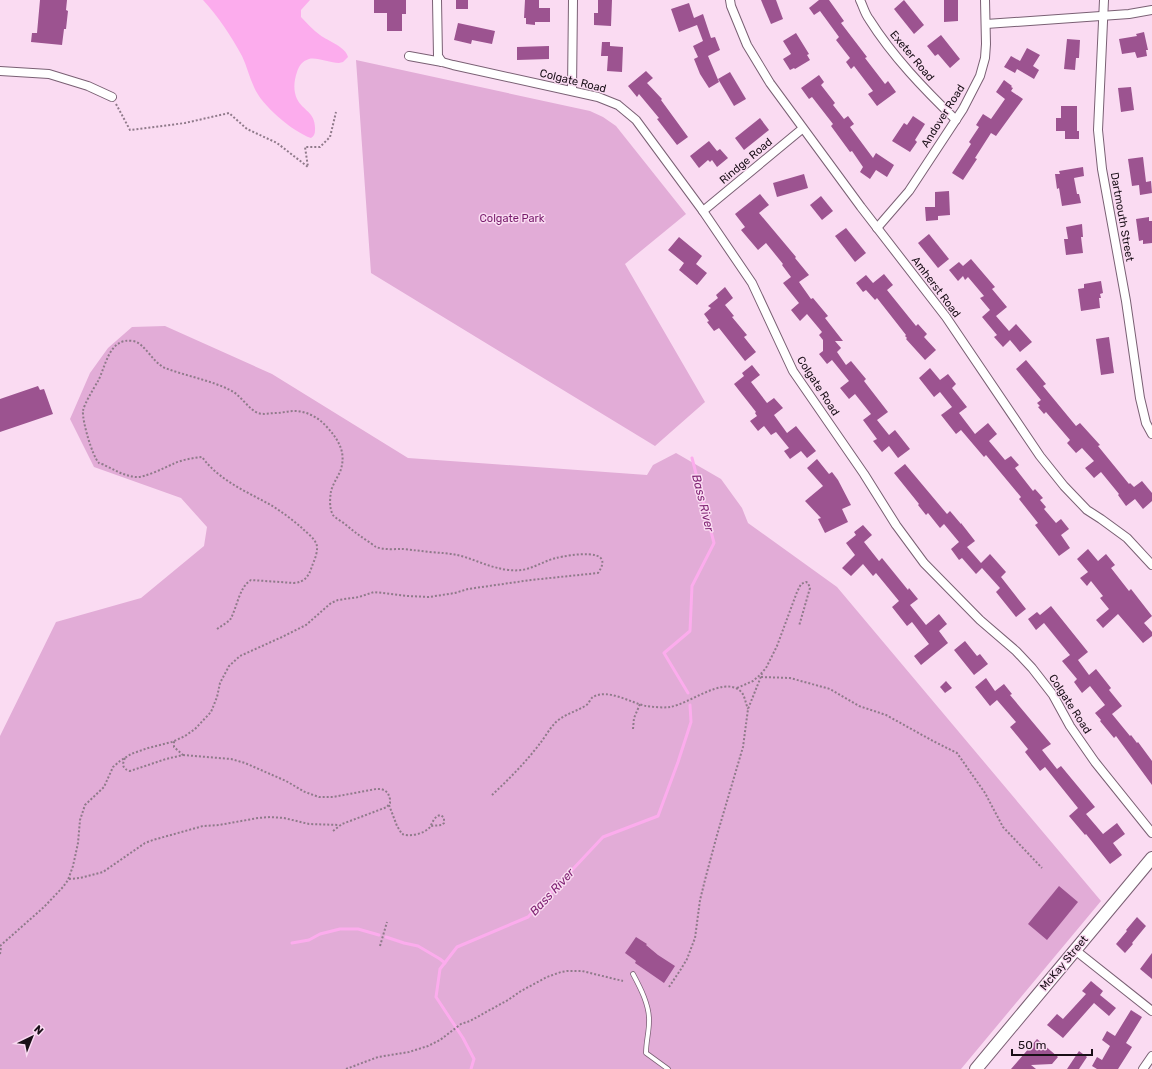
<svg xmlns="http://www.w3.org/2000/svg" width="1152" height="1069" viewBox="0 0 1152 1069" font-family="Rubik,sans-serif">
	<rect width="100%" height="100%" fill="#fadbf2"/>
	<g fill="#e2acd7">
		<polygon points="356,60 590,111 603,117 616,126 686,214 625,264 705,402 655,446 371,273"/>
		<polygon points="165,326 272,374 408,458 647,475 653,465 676,453 721,479 742,508 748,523 837,587 1101,901 961,1069 0,1069 0,736 56,622 141,598 204,546 207,527 181,498 94,467 70,419 90,373 108,348 132,327"/>
	</g>
	<path fill="#fcaced" d="M203,0H310L301,10V17C307,23 313,30 320,35C328,41 346,47 348,57L343,62L339,63C330,63 317,57 309,59C302,61 299,66 297,72C294,81 293,90 297,99C303,111 316,112 315,130C315,134 314,136 311,138C293,132 261,105 254,87C249,77 247,66 242,56C231,36 218,16 203,0Z"/>
	<g fill="none" stroke-linecap="round" stroke-linejoin="round">
		<g stroke="#fcaced" stroke-width="3">
			<polyline points="688,693 664,653 690,631 692,586 714,543 692,458"/>
			<polyline points="386,937 404,943 418,946 440,959 445,963"/>
			<polyline points="292,943 309,940 320,934 340,929 358,929 379,935"/>
			<polyline points="471,1069 474,1059 463,1038 436,997 440,969 457,947 528,917 603,837 658,816 678,762 691,722 690,705"/>
		</g>
	</g>
	<g fill="#9c5390">
		<polygon points="40,0 67,0 66,10 68,11 66,29 64,29 62,45 31,42 32,33 37,33"/>
		<polygon points="374,0 406,0 406,14 402,14 402,31 387,31 387,13 374,13"/>
		<rect x="456" y="0" width="12" height="9"/>
		<polygon points="525,0 539,0 539,8 550,8 550,22 535,22 535,25 526,24 526,18 524,18"/>
		<polygon points="598,0 612,0 611,26 594,25 594,13 598,13"/>
		<polygon points="761,0 776,0 783,19 771,24"/>
		<polygon points="819,0 829,0 844,21 841,23 867,57 865,58 885,84 888,81 896,92 877,106 868,94 873,91 854,66 851,69 846,62 850,58 836,40 839,37 820,11 814,15 809,8"/>
		<polygon points="904,0 924,25 914,34 894,9"/>
		<polygon points="944,0 958,0 958,21 944,22"/>
		<polygon points="689,3 694,18 703,14 711,38 715,37 720,50 708,56 719,82 709,88 700,74 694,59 698,57 693,46 703,41 697,25 679,32 671,9"/>
		<polygon points="458,23 495,31 492,44 472,40 471,44 454,40"/>
		<polygon points="1144,32 1148,50 1146,50 1147,56 1137,58 1135,52 1122,54 1119,39 1137,36 1136,34"/>
		<polygon points="796,33 809,54 807,55 810,60 795,69 794,68 790,70 783,59 791,54 783,41"/>
		<polygon points="941,35 960,59 950,68 938,54 935,56 927,46"/>
		<polygon points="1067,39 1080,40 1079,58 1076,58 1075,70 1064,69"/>
		<polygon points="602,42 610,42 610,46 623,47 622,72 607,71 608,56 601,56"/>
		<polygon points="549,46 549,59 517,60 517,47"/>
		<polygon points="1027,48 1040,55 1033,66 1039,70 1034,79 1017,69 1015,73 1004,67 1011,56 1020,61"/>
		<polygon points="646,71 653,78 647,83 662,99 661,100 688,137 677,145 657,119 659,118 639,94 637,97 628,86"/>
		<polygon points="730,72 746,99 734,106 718,79"/>
		<polygon points="819,75 824,82 821,85 835,103 833,105 844,119 848,116 854,124 850,127 873,158 876,153 894,165 887,177 876,170 870,179 860,172 863,167 852,151 850,152 831,126 833,124 812,97 809,99 801,88"/>
		<polygon points="1004,80 1012,86 1011,87 1013,88 1011,91 1023,99 996,136 991,133 975,158 977,159 963,180 952,173 971,144 969,142 979,127 976,125 983,114 991,119 1005,99 996,92"/>
		<polygon points="1131,87 1134,110 1121,112 1118,88"/>
		<polygon points="1061,106 1077,106 1077,131 1079,131 1079,139 1065,139 1065,131 1056,131 1056,118 1061,118"/>
		<polygon points="913,116 925,124 915,140 917,142 910,152 892,141 904,123 907,125"/>
		<polygon points="760,118 769,130 744,150 735,138"/>
		<polygon points="709,141 717,151 720,149 728,158 717,167 712,160 710,162 708,160 699,168 690,156"/>
		<polygon points="1143,157 1146,182 1151,181 1152,193 1140,195 1139,185 1132,186 1128,159"/>
		<polygon points="1083,167 1084,176 1074,178 1077,194 1079,194 1081,203 1062,206 1059,188 1057,189 1055,174 1060,174 1059,171"/>
		<polygon points="804,174 808,188 777,197 773,183"/>
		<polygon points="949,191 950,215 938,216 938,220 926,221 925,207 935,207 935,192"/>
		<polygon points="760,194 769,205 759,213 796,257 795,258 809,275 799,282 811,299 813,298 828,316 825,318 843,341 835,341 841,348 837,352 846,365 851,361 866,379 864,381 888,412 877,420 889,435 895,430 910,449 898,458 889,446 882,452 873,441 877,439 863,420 871,414 855,394 849,399 840,388 849,381 832,360 827,364 819,354 823,351 823,340 819,335 822,332 807,314 800,321 791,310 799,303 783,283 791,277 782,265 783,264 766,243 758,250 741,230 745,227 735,214"/>
		<polygon points="821,196 833,211 822,220 810,205"/>
		<polygon points="1149,217 1149,221 1152,221 1152,243 1143,244 1143,240 1139,241 1136,219"/>
		<polygon points="1082,224 1083,237 1081,237 1083,253 1066,255 1064,239 1068,239 1066,227"/>
		<polygon points="846,228 866,253 855,262 835,236"/>
		<polygon points="929,234 949,259 938,268 918,243"/>
		<polygon points="679,237 702,256 696,264 707,273 697,285 679,270 684,263 668,250"/>
		<polygon points="971,259 995,287 992,289 1007,307 996,316 1009,331 1016,324 1032,342 1020,352 1010,340 1003,347 994,337 997,335 982,317 990,310 980,298 984,296 968,277 965,280 963,276 958,281 949,270 959,262 963,266"/>
		<polygon points="884,274 893,285 887,290 916,326 918,324 927,334 924,337 936,350 925,360 906,339 907,338 905,336 906,335 877,298 875,300 866,290 863,292 856,283 866,275 873,283"/>
		<polygon points="1101,281 1103,293 1100,294 1101,298 1099,298 1100,308 1081,311 1078,289 1084,288 1084,284"/>
		<polygon points="725,287 733,298 725,305 734,316 732,317 747,335 744,337 756,352 745,361 719,328 714,331 707,322 709,321 704,314 711,308 708,306 718,298 716,295"/>
		<polygon points="1109,337 1114,373 1101,375 1096,339"/>
		<polygon points="1026,360 1046,384 1043,386 1076,426 1080,423 1100,445 1098,446 1129,484 1130,483 1134,487 1142,481 1152,493 1152,501 1143,509 1135,499 1126,506 1118,495 1119,494 1101,472 1094,478 1085,468 1094,461 1082,448 1076,453 1067,443 1070,440 1046,412 1044,414 1038,407 1040,406 1037,403 1041,400 1016,369"/>
		<polygon points="752,365 760,375 751,382 767,403 774,398 783,408 774,415 787,433 796,426 816,451 807,458 801,451 790,459 784,451 789,448 776,432 771,435 764,426 758,431 750,421 757,416 755,413 756,412 734,384 744,376 742,373"/>
		<polygon points="930,368 940,380 948,374 956,384 952,388 967,407 959,413 975,434 988,423 997,434 989,441 1005,460 1011,456 1019,465 1015,468 1033,491 1035,489 1043,498 1040,500 1046,507 1044,509 1056,523 1061,519 1069,529 1061,535 1070,548 1059,556 1035,525 1038,523 1019,499 1021,497 986,455 984,457 961,430 956,434 941,415 952,407 940,392 934,397 919,378"/>
		<polygon points="38,386 40,390 44,389 53,414 0,432 0,399"/>
		<polygon points="817,459 829,474 832,472 838,480 851,505 842,509 848,522 825,533 818,519 821,518 805,501 823,486 807,468"/>
		<polygon points="905,464 947,514 950,511 961,524 961,523 975,541 967,547 981,563 990,554 1006,572 1001,577 1026,609 1016,617 996,592 1000,588 982,568 976,574 962,558 959,560 951,549 959,542 944,524 940,528 928,513 926,515 918,505 919,504 894,473"/>
		<polygon points="863,525 872,535 864,542 879,561 882,558 908,590 909,588 918,599 910,605 926,625 939,614 947,624 939,631 948,643 921,665 914,656 929,644 912,622 907,626 892,607 899,601 876,573 873,576 863,564 851,576 842,568 855,555 846,543 856,535 854,532"/>
		<polygon points="1088,549 1098,561 1106,554 1115,565 1111,568 1129,591 1131,589 1152,616 1144,623 1152,632 1152,636 1143,643 1118,614 1103,628 1096,620 1109,609 1100,598 1103,596 1091,581 1087,586 1080,578 1088,572 1077,559"/>
		<polygon points="1051,606 1088,652 1078,660 1089,675 1096,669 1111,688 1109,690 1122,706 1112,714 1130,736 1131,735 1137,743 1138,742 1152,761 1152,785 1116,736 1114,738 1100,721 1101,720 1095,713 1105,705 1090,686 1082,693 1074,682 1077,679 1062,661 1070,655 1044,623 1036,630 1028,619 1037,612 1040,615"/>
		<polygon points="965,641 977,656 980,654 988,664 974,675 954,650"/>
		<polygon points="986,678 995,691 1004,684 1012,694 1010,695 1051,744 1042,750 1057,769 1061,766 1095,807 1086,814 1103,834 1117,823 1125,834 1113,843 1122,855 1110,864 1086,834 1085,835 1069,816 1078,808 1045,767 1040,771 1025,752 1028,749 1010,727 1016,722 997,700 990,706 975,687"/>
		<polygon points="946,681 952,688 945,693 940,687"/>
		<polygon points="1059,886 1078,902 1047,940 1028,924"/>
		<polygon points="1137,917 1146,926 1132,943 1133,944 1125,953 1116,944 1127,931 1126,930"/>
		<polygon points="636,937 647,944 646,945 658,955 675,966 664,983 635,963 636,961 625,953"/>
		<polygon points="1152,953 1152,979 1140,969"/>
		<polygon points="1091,981 1103,991 1100,995 1116,1008 1109,1016 1094,1003 1063,1038 1047,1025 1057,1014 1063,1019 1086,994 1082,991"/>
		<polygon points="1131,1010 1142,1017 1126,1043 1132,1047 1118,1069 1097,1069 1092,1066 1097,1057 1102,1060 1110,1046 1102,1040 1107,1031 1115,1036"/>
		<polygon points="1037,1039 1058,1057 1052,1064 1031,1065 1036,1069 1011,1069"/>
		<polygon points="1079,1051 1087,1057 1079,1069 1067,1069"/>
	</g>
	<g fill="none" stroke-linecap="round" stroke-linejoin="round">
		<defs>
			<path id="lane" d="M633,974C640,987 650,1006 649,1022C649,1032 646,1042 646,1053L668,1069"/>
			<g id="street">
				<polyline points="437,0 438,56 442,62"/>
				<polyline points="730,0 731,6 747,45 770,83 861,207 946,317 1040,456 1064,486 1087,510 1101,519 1127,538 1152,565"/>
				<path d="M860,0C863,6 865,14 869,19C893,57 924,89 956,120"/>
				<polyline points="1104,0 1098,130 1102,169 1126,301 1140,398 1146,423 1152,434"/>
				<polyline points="986,24 1129,14 1152,10"/>
				<polyline points="409,56 442,62 453,65 598,97 618,105 636,120 703,211 752,283 793,371 864,474 896,525 924,563 980,620 1016,651 1032,668 1053,695 1070,726 1095,762 1152,833"/>
				<polyline points="0,71 49,74 88,86 112,97"/>
				<polyline points="572,90 573,0"/>
				<polyline points="703,211 802,129"/>
				<polyline points="877,228 909,191 963,109 980,76 985,58 986,44 985,0"/>
				<polyline points="1075,950 1152,1011"/>
				<polyline points="1143,1069 1152,1056"/>
			</g>
			<polyline id="secondary" points="976,1069 1152,858"/>
		</defs>
		<use href="#lane" stroke="#7a6074" stroke-width="5.5"/>
		<use href="#street" stroke="#7a6074" stroke-width="10"/>
		<use href="#secondary" stroke="#7a6074" stroke-width="14"/>
		<g stroke="#8f7a8a" stroke-width="2" stroke-dasharray="2 2" stroke-linecap="butt">
			<polyline points="116,104 130,130 185,123 229,113 247,129 277,143 308,167 305,147 320,147 330,137 336,112"/>
			<polyline points="761,677 790,678 830,689 859,706 886,715 933,741 957,753 985,793 1003,827 1042,868"/>
			<polyline points="737,688 753,681 760,675 766,668 777,646 797,592 801,584 806,582 808,583 810,588 799,626"/>
			<polyline points="633,729 634,718 640,704"/>
			<polyline points="183,755 231,759 245,763 286,781 305,792 319,797 333,797 376,789 381,789 384,790 388,793 390,799 390,803 387,807 342,824 333,831"/>
			<path d="M125,758C122,764 122,769 130,771L166,759L183,755L174,747V741"/>
			<path d="M492,795C508,780 524,764 538,746C544,739 549,729 556,722C565,714 575,712 585,706C589,704 590,699 593,697C608,688 631,703 646,706C654,707 663,708 670,707C689,704 722,677 739,690C745,694 745,702 748,709"/>
			<path d="M389,805L397,826L402,834C410,837 424,834 430,827C433,822 434,816 441,815L444,818V823L442,825L430,826"/>
			<polyline points="69,879 80,878 103,872 145,843 153,840 203,826 219,825 258,818 270,817 284,818 309,824 339,825"/>
			<path d="M0,946L44,907L63,887L68,880L73,866L78,843L80,820L85,805L104,787L113,767L120,761L131,754L148,748L172,742L185,736L195,729L211,712L217,697L220,683L229,666L240,656L282,637L306,625L331,603L338,600L359,597L374,592L408,596L429,597L455,593L468,589L531,580L598,573C617,546 569,555 556,558C544,561 534,568 522,570C514,571 505,570 498,568C484,565 471,558 457,555C449,553 440,553 430,552C421,551 413,550 403,549C395,549 384,550 376,547C374,546 371,543 369,542C360,536 353,531 345,524C341,521 335,518 333,515C329,508 330,498 331,491C333,484 337,478 340,472C347,453 339,440 326,426C318,417 306,411 294,411C288,411 282,413 276,413C270,413 264,415 258,413C248,409 241,395 230,390C210,380 186,376 165,368C152,362 145,343 133,341C109,337 106,366 98,381C94,388 84,404 83,411C82,420 92,456 99,463C100,464 103,464 104,465C115,470 124,476 136,477C144,478 164,468 173,464C181,460 192,458 202,457C219,480 245,491 269,504C281,511 293,520 303,529C307,533 313,537 316,543C319,549 315,559 312,566C309,576 305,582 294,583L251,580C239,587 237,608 230,620L226,623L217,629"/>
			<polyline points="380,946 387,922"/>
			<polyline points="0,954 1,947"/>
			<polyline points="669,987 681,969 687,959 695,938 700,900 706,876 717,835 743,747 748,709 762,674"/>
			<polyline points="346,1069 378,1057 409,1052 428,1046 440,1040 461,1024 470,1021 488,1011 508,1000 521,991 547,977 561,972 567,971 582,971 623,981"/>
		</g>
		<use href="#lane" stroke="#fff" stroke-width="4"/>
		<use href="#street" stroke="#fff" stroke-width="8"/>
		<use href="#secondary" stroke="#fff" stroke-width="12"/>
	</g>
	<g text-anchor="middle" dominant-baseline="central" stroke-width="3" stroke-linejoin="round" paint-order="stroke">
		<g font-size="11" fill="#190f17" stroke="#fadbf2">
			<text transform="translate(912 56) rotate(50)">Exeter Road</text>
			<text transform="translate(573 81) rotate(14)">Colgate Road</text>
			<text transform="translate(943 116) rotate(-58)">Andover Road</text>
			<text transform="translate(746 161) rotate(-40)">Rindge Road</text>
			<text transform="translate(1122 217) rotate(80)">Dartmouth Street</text>
			<text transform="translate(936 287) rotate(53)">Amherst Road</text>
			<text transform="translate(818 386) rotate(57)">Colgate Road</text>
			<text transform="translate(1070 704) rotate(57)">Colgate Road</text>
			<text transform="translate(1064 963) rotate(-50)">McKay Street</text>
		</g>
		<g font-size="11" fill="#771b6b" stroke="#fadbf2">
			<text x="512" y="218">Colgate Park</text>
		</g>
		<g font-size="12" font-style="italic" fill="#802574" stroke="#fadbf2">
			<text transform="translate(703 503) rotate(76)">Bass River</text>
			<text transform="translate(552 892) rotate(-47)">Bass River</text>
		</g>
	</g>
	<g transform="translate(32 1037) rotate(43)" stroke="#fadbf2" stroke-width="3" paint-order="stroke">
	<path d="M0-3L7 15L0 10L-7 15Z" fill="#190f17"/>
	<text y="-6" font-size="11" font-weight="bold" text-anchor="middle" fill="#190f17">N</text>
	</g>
	<path d="M1012 1049v6h80v-6" fill="none" stroke="#190f17" stroke-width="2"/>
	<text x="1018" y="1049" font-size="12" fill="#190f17" stroke="#fadbf2" stroke-width="3" paint-order="stroke">50 m</text>
</svg>
